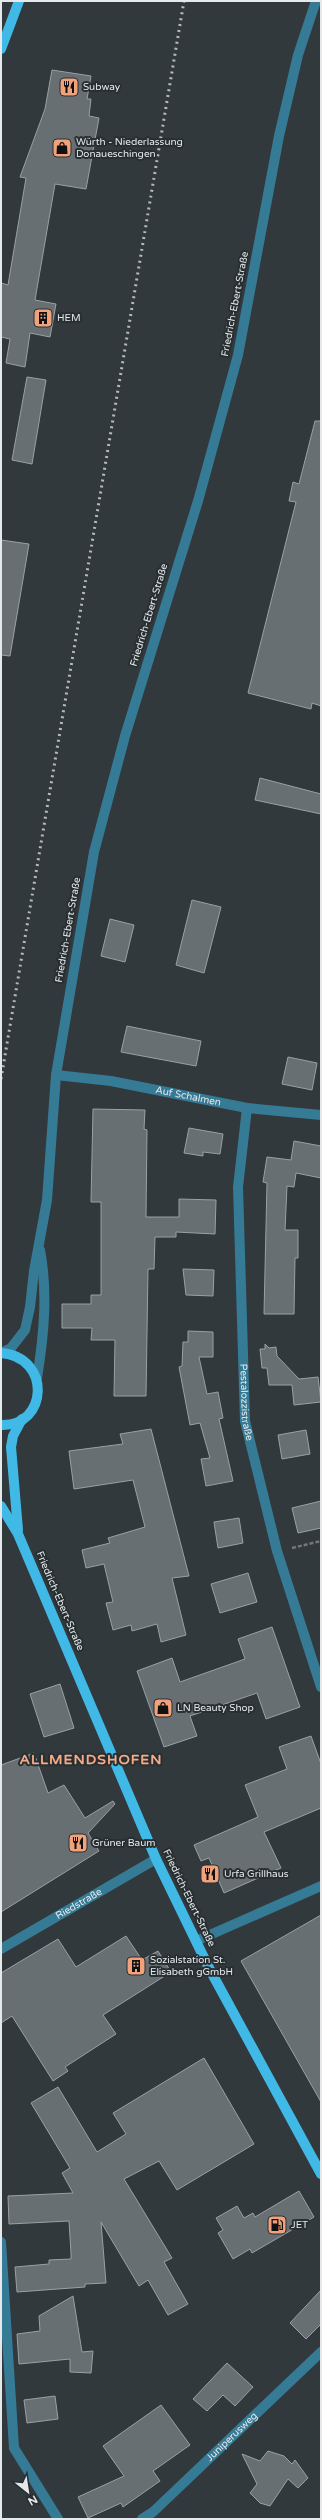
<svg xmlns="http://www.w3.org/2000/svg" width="322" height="2520" viewBox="0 0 322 2520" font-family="'Varela Round',sans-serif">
	<rect width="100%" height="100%" fill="#32393c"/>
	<g fill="#686f73" stroke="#99a1a4">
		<polygon points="52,70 91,76 87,99 91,99 89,116 99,118 86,189 55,184 35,300 56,304 50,337 30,333 25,367 6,363 10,339 1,337 1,283 8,285 26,178 20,177 45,109"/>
		<polygon points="27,377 46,380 32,464 12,460"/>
		<polygon points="315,421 321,421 321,706 312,703 311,709 248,693 296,502 289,501 293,482 299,484"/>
		<polygon points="1,540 29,544 10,656 1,655"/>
		<polygon points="260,778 321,794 321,814 255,800"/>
		<polygon points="192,900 221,907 204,973 176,965"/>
		<polygon points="110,919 134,925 125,962 101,956"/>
		<polygon points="127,1026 201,1041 196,1066 121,1052"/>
		<polygon points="288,1057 317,1063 312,1090 282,1084"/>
		<polygon points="93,1109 145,1110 144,1129 147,1130 146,1217 179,1217 179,1199 216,1200 215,1234 176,1232 176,1237 155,1237 154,1269 148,1269 146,1396 114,1396 115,1340 91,1340 92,1328 62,1328 62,1304 91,1304 91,1295 101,1295 101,1202 91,1202"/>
		<polygon points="189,1128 223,1134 220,1154 203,1152 203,1156 184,1153"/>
		<polygon points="294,1141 321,1146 321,1178 296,1173 294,1187 287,1186 285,1230 298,1230 298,1258 295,1258 294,1314 264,1314 267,1183 263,1182 267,1157 291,1160"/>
		<polygon points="183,1269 214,1270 213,1296 186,1295"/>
		<polygon points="188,1331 213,1332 213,1357 199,1357 207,1394 218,1392 223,1418 219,1419 233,1481 206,1486 201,1459 210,1458 200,1423 190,1425 179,1367 182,1366 183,1342 188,1342"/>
		<polygon points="265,1344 269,1348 276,1347 277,1356 299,1379 318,1377 321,1402 294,1405 292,1385 269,1385 267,1368 262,1368 260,1349 265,1349"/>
		<polygon points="151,1429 189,1576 172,1578 186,1635 161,1642 157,1624 132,1631 131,1625 113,1630 106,1603 113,1602 104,1564 86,1568 82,1550 110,1543 108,1538 145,1527 133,1480 74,1489 69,1451 123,1444 120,1434"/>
		<polygon points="306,1430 310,1454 282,1459 278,1435"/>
		<polygon points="321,1501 321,1528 298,1533 292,1508"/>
		<polygon points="239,1518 243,1543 218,1548 214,1522"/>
		<polygon points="248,1573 257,1602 220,1613 211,1584"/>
		<polygon points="272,1627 300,1707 266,1719 257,1693 190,1716 197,1736 164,1747 137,1671 172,1658 180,1682 245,1659 238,1639"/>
		<polygon points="60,1684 74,1728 44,1737 30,1694"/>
		<polygon points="311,1736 321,1764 321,1808 264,1832 281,1868 224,1893 209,1858 201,1861 194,1845 258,1817 245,1785 287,1769 279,1747"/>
		<polygon points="34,1753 48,1793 64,1785 85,1818 113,1801 115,1804 88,1833 99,1851 1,1912 1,1765"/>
		<polygon points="321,1915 321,2102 241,1961"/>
		<polygon points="126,1936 142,1960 158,1951 171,1972 103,2015 116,2034 65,2067 68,2071 53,2081 12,2016 1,2023 1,1973 58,1939 76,1967"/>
		<polygon points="204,2058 254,2144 177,2190 159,2161 124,2179 172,2258 164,2262 188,2304 168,2315 148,2280 139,2286 101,2222 106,2283 85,2284 85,2287 17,2292 15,2267 49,2264 49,2260 71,2259 71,2253 69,2221 9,2224 8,2196 73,2193 62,2173 70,2168 31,2103 58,2087 97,2152 126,2134 113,2113"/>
		<polygon points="299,2191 314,2217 252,2253 250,2249 233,2259 218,2233 223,2230 216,2218 237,2206 244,2218 253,2213 255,2217"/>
		<polygon points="321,2290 321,2324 306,2339 290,2323"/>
		<polygon points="73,2296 82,2352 93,2351 91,2373 70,2372 70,2359 19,2364 17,2334 40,2331 39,2316"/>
		<polygon points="227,2363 253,2387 235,2406 223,2395 207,2411 193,2399"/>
		<polygon points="55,2396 58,2419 27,2423 24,2400"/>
		<polygon points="161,2405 190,2445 153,2471 160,2481 123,2507 121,2503 88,2518 78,2497 124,2476 103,2446"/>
		<polygon points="268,2451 284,2456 292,2464 295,2460 308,2478 298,2488 288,2479 270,2506 260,2503 250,2493 257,2484 242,2454 260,2461"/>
	</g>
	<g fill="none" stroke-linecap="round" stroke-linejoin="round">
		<polyline stroke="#71777a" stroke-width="2.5" stroke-dasharray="4 2" stroke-linecap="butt" points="292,1548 321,1541"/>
		<g stroke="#367b96" stroke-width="10">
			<path id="s1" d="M56,1075L111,1081L247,1108L321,1115"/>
			<path id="s2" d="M247,1108L238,1187L245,1421L277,1551L321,1687"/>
			<polyline points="1,1353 11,1348 25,1330 30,1307 34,1271 47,1200 56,1075 94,852 125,736 198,501 238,355 279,136 298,55 316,1"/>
			<path d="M37,1378C44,1335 48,1292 40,1250"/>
			<polyline points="196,1941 321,1886"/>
			<path id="s3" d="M1,1949L156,1859"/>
			<polyline points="1,2242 14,2448 58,2519"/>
			<path id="s4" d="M142,2519L153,2512L321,2352"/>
		</g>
		<g stroke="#41b9e6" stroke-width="10">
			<polyline points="1,49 19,1"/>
			<path d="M1,1353C52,1357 48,1427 1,1425"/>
			<polyline points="1,1506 18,1534 156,1859 209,1968 321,2174"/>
			<polyline points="18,1530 11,1447 13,1436 22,1419"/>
		</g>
		<polyline stroke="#b4b9bb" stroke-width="3" stroke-dasharray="2 4" stroke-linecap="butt" points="1,1079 184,1"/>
	</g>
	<defs>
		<symbol id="restaurant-square" viewBox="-11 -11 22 22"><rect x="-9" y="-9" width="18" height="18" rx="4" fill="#f1a27b" stroke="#282f32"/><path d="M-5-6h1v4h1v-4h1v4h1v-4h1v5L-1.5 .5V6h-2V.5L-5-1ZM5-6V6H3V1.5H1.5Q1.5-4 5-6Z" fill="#111"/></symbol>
		<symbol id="shop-square" viewBox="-11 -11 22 22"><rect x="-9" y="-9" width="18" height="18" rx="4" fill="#f1a27b" stroke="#282f32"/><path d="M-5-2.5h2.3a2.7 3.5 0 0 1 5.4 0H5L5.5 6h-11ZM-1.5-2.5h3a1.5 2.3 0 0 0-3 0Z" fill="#111"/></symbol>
		<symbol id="building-square" viewBox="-11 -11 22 22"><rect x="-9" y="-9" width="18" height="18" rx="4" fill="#f1a27b" stroke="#282f32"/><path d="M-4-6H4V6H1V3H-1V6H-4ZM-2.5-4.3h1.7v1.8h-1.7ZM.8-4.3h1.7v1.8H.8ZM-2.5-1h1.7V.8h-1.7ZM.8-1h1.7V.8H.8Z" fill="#111"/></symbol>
		<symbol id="fuel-square" viewBox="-11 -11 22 22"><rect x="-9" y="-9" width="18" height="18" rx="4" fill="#f1a27b" stroke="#282f32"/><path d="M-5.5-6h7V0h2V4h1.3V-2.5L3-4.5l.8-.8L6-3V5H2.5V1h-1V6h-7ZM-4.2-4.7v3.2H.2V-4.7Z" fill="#111"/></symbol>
	</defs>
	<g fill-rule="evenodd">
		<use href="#restaurant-square" x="58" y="76" width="22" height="22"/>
		<use href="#shop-square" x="51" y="137" width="22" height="22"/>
		<use href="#building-square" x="32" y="307" width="22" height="22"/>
		<use href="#shop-square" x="152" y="1697" width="22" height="22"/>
		<use href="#restaurant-square" x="67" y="1832" width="22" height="22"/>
		<use href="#restaurant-square" x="199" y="1863" width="22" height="22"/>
		<use href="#building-square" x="125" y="1955" width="22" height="22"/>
		<use href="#fuel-square" x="266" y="2214" width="22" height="22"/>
	</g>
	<g text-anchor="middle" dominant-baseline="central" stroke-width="4" stroke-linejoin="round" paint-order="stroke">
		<g font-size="10" fill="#e5e9eb" stroke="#282f32" text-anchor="start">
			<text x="83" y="87">Subway</text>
			<text x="76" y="142">Würth - Niederlassung<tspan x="76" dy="12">Donaueschingen</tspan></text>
			<text x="57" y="318">HEM</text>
			<text x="177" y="1708">LN Beauty Shop</text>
			<text x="92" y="1843">Grüner Baum</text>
			<text x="224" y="1874">Urfa Grillhaus</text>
			<text x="150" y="1960">Sozialstation St.<tspan x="150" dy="12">Elisabeth gGmbH</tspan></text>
			<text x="291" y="2225">JET</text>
		</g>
		<g font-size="10" fill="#e5e9eb" stroke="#282f32">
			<text transform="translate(235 304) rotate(-79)">Friedrich-Ebert-Straße</text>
			<text transform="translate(149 615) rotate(-73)">Friedrich-Ebert-Straße</text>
			<text transform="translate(68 930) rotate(-80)">Friedrich-Ebert-Straße</text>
			<text stroke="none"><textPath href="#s1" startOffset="134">Auf Schalmen</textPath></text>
			<text stroke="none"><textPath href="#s2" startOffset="295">Pestalozzistraße</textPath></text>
			<text transform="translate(60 1601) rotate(67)">Friedrich-Ebert-Straße</text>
			<text transform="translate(189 1898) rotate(64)">Friedrich-Ebert-Straße</text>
			<text stroke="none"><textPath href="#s3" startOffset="90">Riedstraße</textPath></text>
			<text stroke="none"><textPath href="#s4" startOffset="122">Juniperusweg</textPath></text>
		</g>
		<g font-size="14" font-weight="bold" letter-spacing="1" fill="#f5ab87" stroke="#282f32">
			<text x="91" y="1759">ALLMENDSHOFEN</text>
		</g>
	</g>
	<rect width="322" height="2520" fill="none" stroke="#e5e9eb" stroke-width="4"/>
	<g transform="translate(28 2492) rotate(150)" stroke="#282f32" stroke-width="3" paint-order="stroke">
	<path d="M0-3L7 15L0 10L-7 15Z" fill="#e5e9eb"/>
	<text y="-6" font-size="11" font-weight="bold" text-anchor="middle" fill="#e5e9eb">N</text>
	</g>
</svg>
